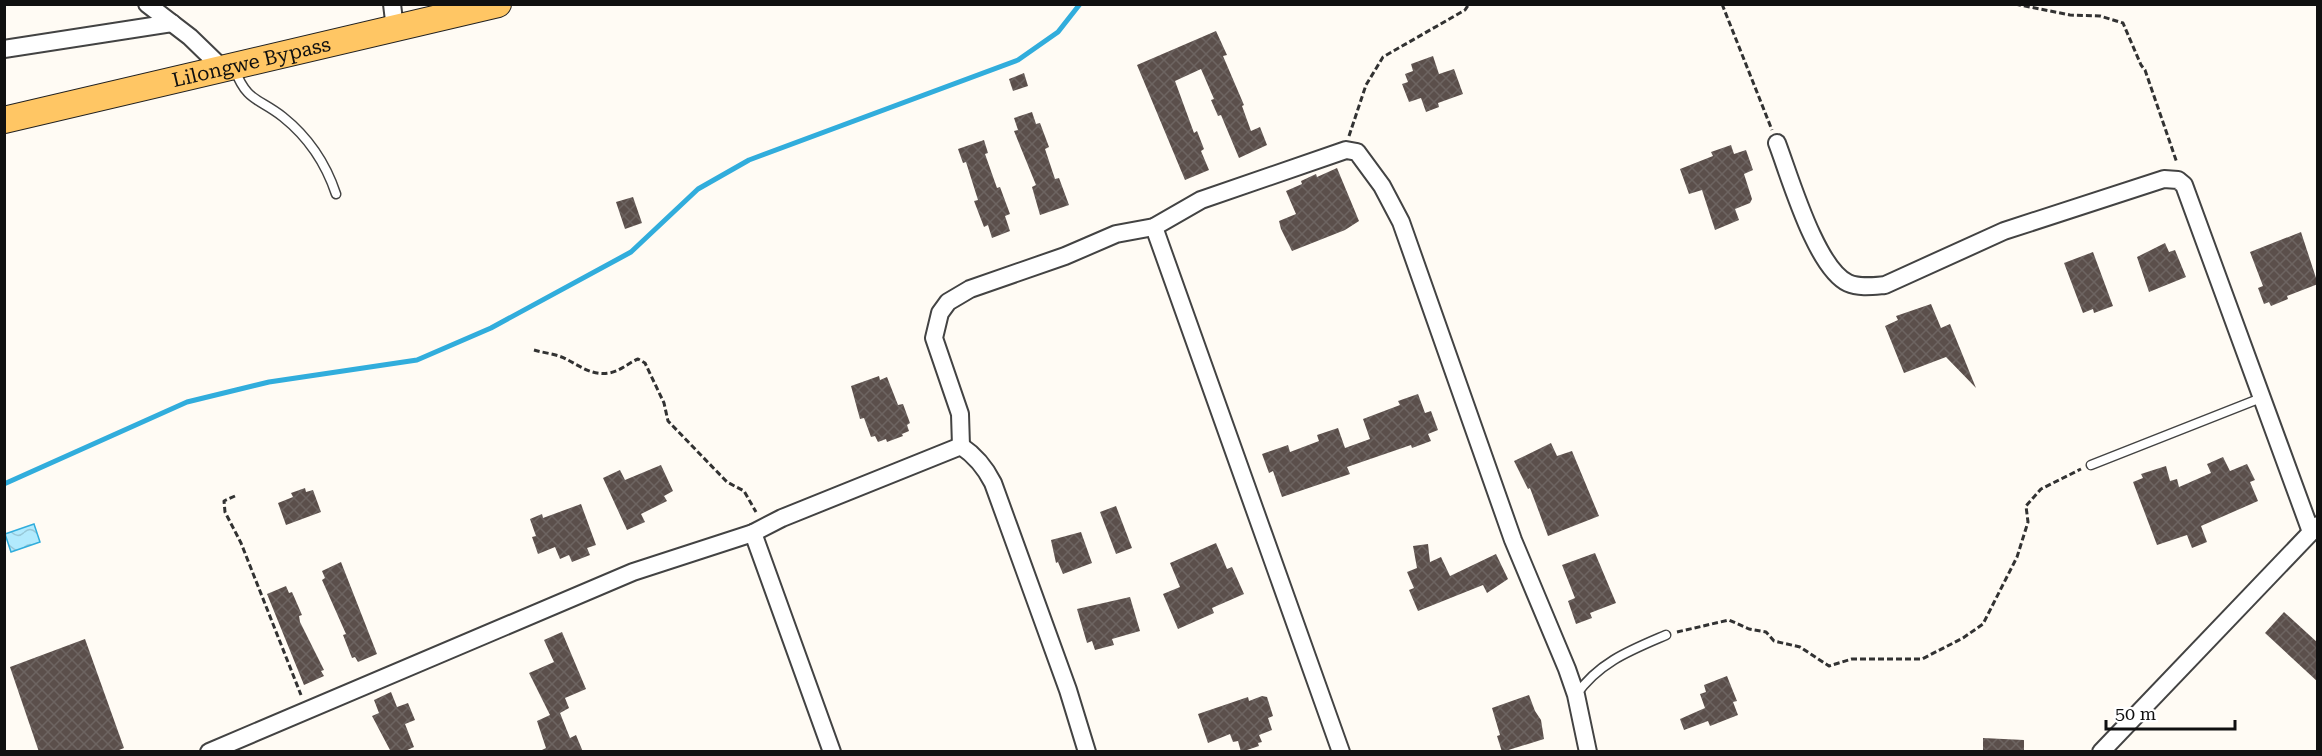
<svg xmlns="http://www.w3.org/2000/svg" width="2322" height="756" viewBox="0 0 2322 756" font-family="'Roboto Serif',serif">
	<defs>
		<pattern id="water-waves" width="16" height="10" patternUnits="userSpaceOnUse" patternTransform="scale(1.5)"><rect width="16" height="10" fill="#b2eafd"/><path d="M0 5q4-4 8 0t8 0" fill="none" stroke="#98c8d8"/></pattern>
		<pattern id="building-cross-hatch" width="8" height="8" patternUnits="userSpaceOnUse" patternTransform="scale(1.5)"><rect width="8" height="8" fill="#5b4f4b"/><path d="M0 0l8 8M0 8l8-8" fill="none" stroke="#6d6461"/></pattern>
	</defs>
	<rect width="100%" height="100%" fill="#fffbf4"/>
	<polygon fill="url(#water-waves)" stroke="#31addc" stroke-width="1.5" points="34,524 40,542 11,552 5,534"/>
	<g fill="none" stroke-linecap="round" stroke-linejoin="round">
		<polyline stroke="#31addc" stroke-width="5" points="4,484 187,402 269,382 417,360 491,328 631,252 698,189 749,160 1018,60 1058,32 1080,4"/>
	</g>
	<g fill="url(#building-cross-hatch)">
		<polygon points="1216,31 1227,55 1223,56 1244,105 1242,106 1251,131 1260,127 1267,145 1239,158 1221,115 1218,116 1211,100 1214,99 1201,69 1175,81 1194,133 1197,131 1204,149 1201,151 1209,170 1185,180 1137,65"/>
		<polygon points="1433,56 1439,74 1454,69 1463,94 1438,103 1439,107 1426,112 1421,98 1409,102 1402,84 1408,82 1405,74 1413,71 1411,64"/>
		<polygon points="1024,73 1028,86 1013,91 1009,79"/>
		<polygon points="1032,112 1036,124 1040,123 1049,147 1045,149 1055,179 1059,178 1069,205 1040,215 1032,187 1036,185 1014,131 1018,130 1014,118"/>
		<polygon points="984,140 988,153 985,154 997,188 1000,187 1010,214 1005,216 1010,231 992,238 988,225 984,227 974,201 978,200 966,162 963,163 958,149"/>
		<polygon points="1731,145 1734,154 1746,150 1753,170 1744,174 1752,199 1750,203 1735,209 1739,220 1715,230 1702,190 1689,194 1680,169 1713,156 1711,152"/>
		<polygon points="1337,168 1359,221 1345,230 1292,251 1281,229 1279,221 1296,214 1286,191 1302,184 1301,181 1316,174 1317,177"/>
		<polygon points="633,197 642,223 625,229 616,202"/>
		<polygon points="2301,232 2318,284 2287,296 2288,299 2271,306 2269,302 2264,304 2258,288 2263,286 2250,252"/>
		<polygon points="2165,243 2169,252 2175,250 2186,277 2149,292 2137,257"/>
		<polygon points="2093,252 2113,306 2094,313 2093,309 2083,313 2064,263"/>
		<polygon points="1931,304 1941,328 1950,324 1976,388 1946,357 1904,373 1885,326 1898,320 1896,316"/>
		<polygon points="879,376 880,380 887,377 898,405 903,404 910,423 907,425 909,431 902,434 903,436 887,442 886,439 878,442 875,436 871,437 864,418 860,419 851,386"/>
		<polygon points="1418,394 1425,413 1431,411 1438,430 1428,434 1431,441 1412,448 1411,445 1347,467 1350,474 1282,497 1273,471 1269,473 1262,454 1288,445 1290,452 1319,441 1317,435 1338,428 1345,448 1370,439 1363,419 1400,405 1398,401"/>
		<polygon points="1551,443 1557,456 1572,451 1599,516 1548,536 1530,488 1528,489 1514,461"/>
		<polygon points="2223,457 2230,471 2247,464 2255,480 2250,482 2258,501 2201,526 2207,542 2192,548 2187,535 2157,545 2133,482 2143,478 2141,474 2166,466 2170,481 2177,479 2179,487 2211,473 2207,464"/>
		<polygon points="661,465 673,491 664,496 667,501 641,514 645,522 627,530 603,478 620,470 625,480"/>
		<polygon points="305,488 306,492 313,490 321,512 286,525 278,503 293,497 291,493"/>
		<polygon points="581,504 596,545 587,548 590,555 572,562 569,555 560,559 555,547 538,554 532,537 536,536 530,519 542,514 543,518"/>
		<polygon points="1116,506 1132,548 1116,554 1100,512"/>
		<polygon points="1081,532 1092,563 1063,574 1058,562 1056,563 1051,540"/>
		<polygon points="1216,543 1227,569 1232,567 1244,594 1212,608 1214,613 1178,629 1163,594 1180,587 1170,563"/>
		<polygon points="1428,544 1430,562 1441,557 1450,576 1496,554 1508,579 1487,593 1483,585 1418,611 1409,590 1414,588 1407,572 1417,568 1413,546"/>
		<polygon points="1595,553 1616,603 1590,613 1592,618 1576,624 1568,601 1575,598 1562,565"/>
		<polygon points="341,562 377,654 358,662 355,657 352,658 343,635 346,634 322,580 325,578 322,571"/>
		<polygon points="286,586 289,593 292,592 302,615 299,616 300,622 324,670 321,671 324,676 304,685 267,594"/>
		<polygon points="1130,597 1140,631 1112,639 1114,645 1095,650 1092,641 1087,643 1077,609"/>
		<polygon points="2284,612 2318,643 2318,682 2265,633"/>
		<polygon points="562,632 586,689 565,698 569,708 560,713 570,738 576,735 583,752 538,752 546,748 537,721 550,715 529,673 554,662 544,640"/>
		<polygon points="85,639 124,748 114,752 39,752 10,667"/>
		<polygon points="1727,676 1737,701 1733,702 1738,715 1710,726 1708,721 1684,730 1680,719 1705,708 1700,694 1706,692 1704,685"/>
		<polygon points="391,692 397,707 408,703 415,720 405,724 414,747 403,752 391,752 372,716 379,713 374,700"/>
		<polygon points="1529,695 1535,711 1541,720 1544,739 1502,752 1497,736 1500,735 1492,708"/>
		<polygon points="1262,696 1267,697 1273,716 1268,718 1272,730 1259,735 1262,742 1258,743 1259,746 1241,752 1238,741 1233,742 1230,734 1208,743 1198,714 1248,697 1249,701"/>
		<polygon points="1983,738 2024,740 2024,752 1983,752"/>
	</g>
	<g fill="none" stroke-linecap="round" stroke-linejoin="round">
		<defs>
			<g id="lane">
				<path d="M235,70C247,102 259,98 283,117C308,137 326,164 336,194"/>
				<polyline points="2091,465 2261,398"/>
				<path d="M1576,695C1599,662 1631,650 1666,635"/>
			</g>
			<g id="street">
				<polyline points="147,4 190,37 223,69"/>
				<polyline points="392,4 395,29"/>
				<polyline points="4,49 172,23"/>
				<path d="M1777,143C1790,177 1816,268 1848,283C1859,288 1873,286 1885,285L2004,231L2164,179L2178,180L2184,185L2311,532"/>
				<polyline points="1154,227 1341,752"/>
				<polyline points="961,446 960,414 934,338 940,313 948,302 970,289 1065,256 1116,234 1154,227 1201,200 1346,150 1357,152 1382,186 1401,222 1513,540 1567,669 1576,695 1588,752"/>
				<path d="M961,446C976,456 985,467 993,483L1068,690L1087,752"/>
				<polyline points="753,533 832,752"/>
				<polyline points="209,752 633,572 753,533 782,518 961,446"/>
				<polyline points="2101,752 2318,525"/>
			</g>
			<g id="primary">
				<path id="s1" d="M4,120L498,4"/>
			</g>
		</defs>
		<use href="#lane" stroke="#434343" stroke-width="11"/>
		<use href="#street" stroke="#434343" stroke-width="20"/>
		<use href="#primary" stroke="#212121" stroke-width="28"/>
		<g stroke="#323232" stroke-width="3" stroke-dasharray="6 3" stroke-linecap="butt">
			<polyline points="1722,4 1772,130"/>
			<polyline points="2015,4 2070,15 2100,16 2123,23 2141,65 2145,70 2177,163"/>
			<polyline points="1349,136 1366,85 1383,57 1465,10 1469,4"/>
			<path d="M534,350C544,353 557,354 566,359C580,366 592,376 609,373C621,371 628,363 638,359L645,363L664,403L668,421L727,482L744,491L756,512"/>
			<polyline points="235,496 224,501 225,512 241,543 301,695"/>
			<polyline points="1677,632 1729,620 1749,629 1766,632 1774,641 1800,647 1829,666 1852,659 1922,659 1963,638 1983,624 2017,557 2028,522 2026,506 2041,489 2081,469"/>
		</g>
		<use href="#lane" stroke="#fff" stroke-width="8"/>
		<use href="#street" stroke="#fff" stroke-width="16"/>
		<use href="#primary" stroke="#ffc664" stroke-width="26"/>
	</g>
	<g text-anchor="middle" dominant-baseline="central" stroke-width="6" stroke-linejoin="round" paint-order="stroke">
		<g font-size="20" fill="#101010" stroke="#fff">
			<text stroke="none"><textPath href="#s1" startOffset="254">Lilongwe Bypass</textPath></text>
		</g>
	</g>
	<rect width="2322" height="756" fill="none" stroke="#101010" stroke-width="12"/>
	<path d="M2106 720v9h129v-9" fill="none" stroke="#101010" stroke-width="3"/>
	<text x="2115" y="720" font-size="18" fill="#101010" stroke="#ffffff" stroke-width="4.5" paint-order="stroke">50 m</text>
</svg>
